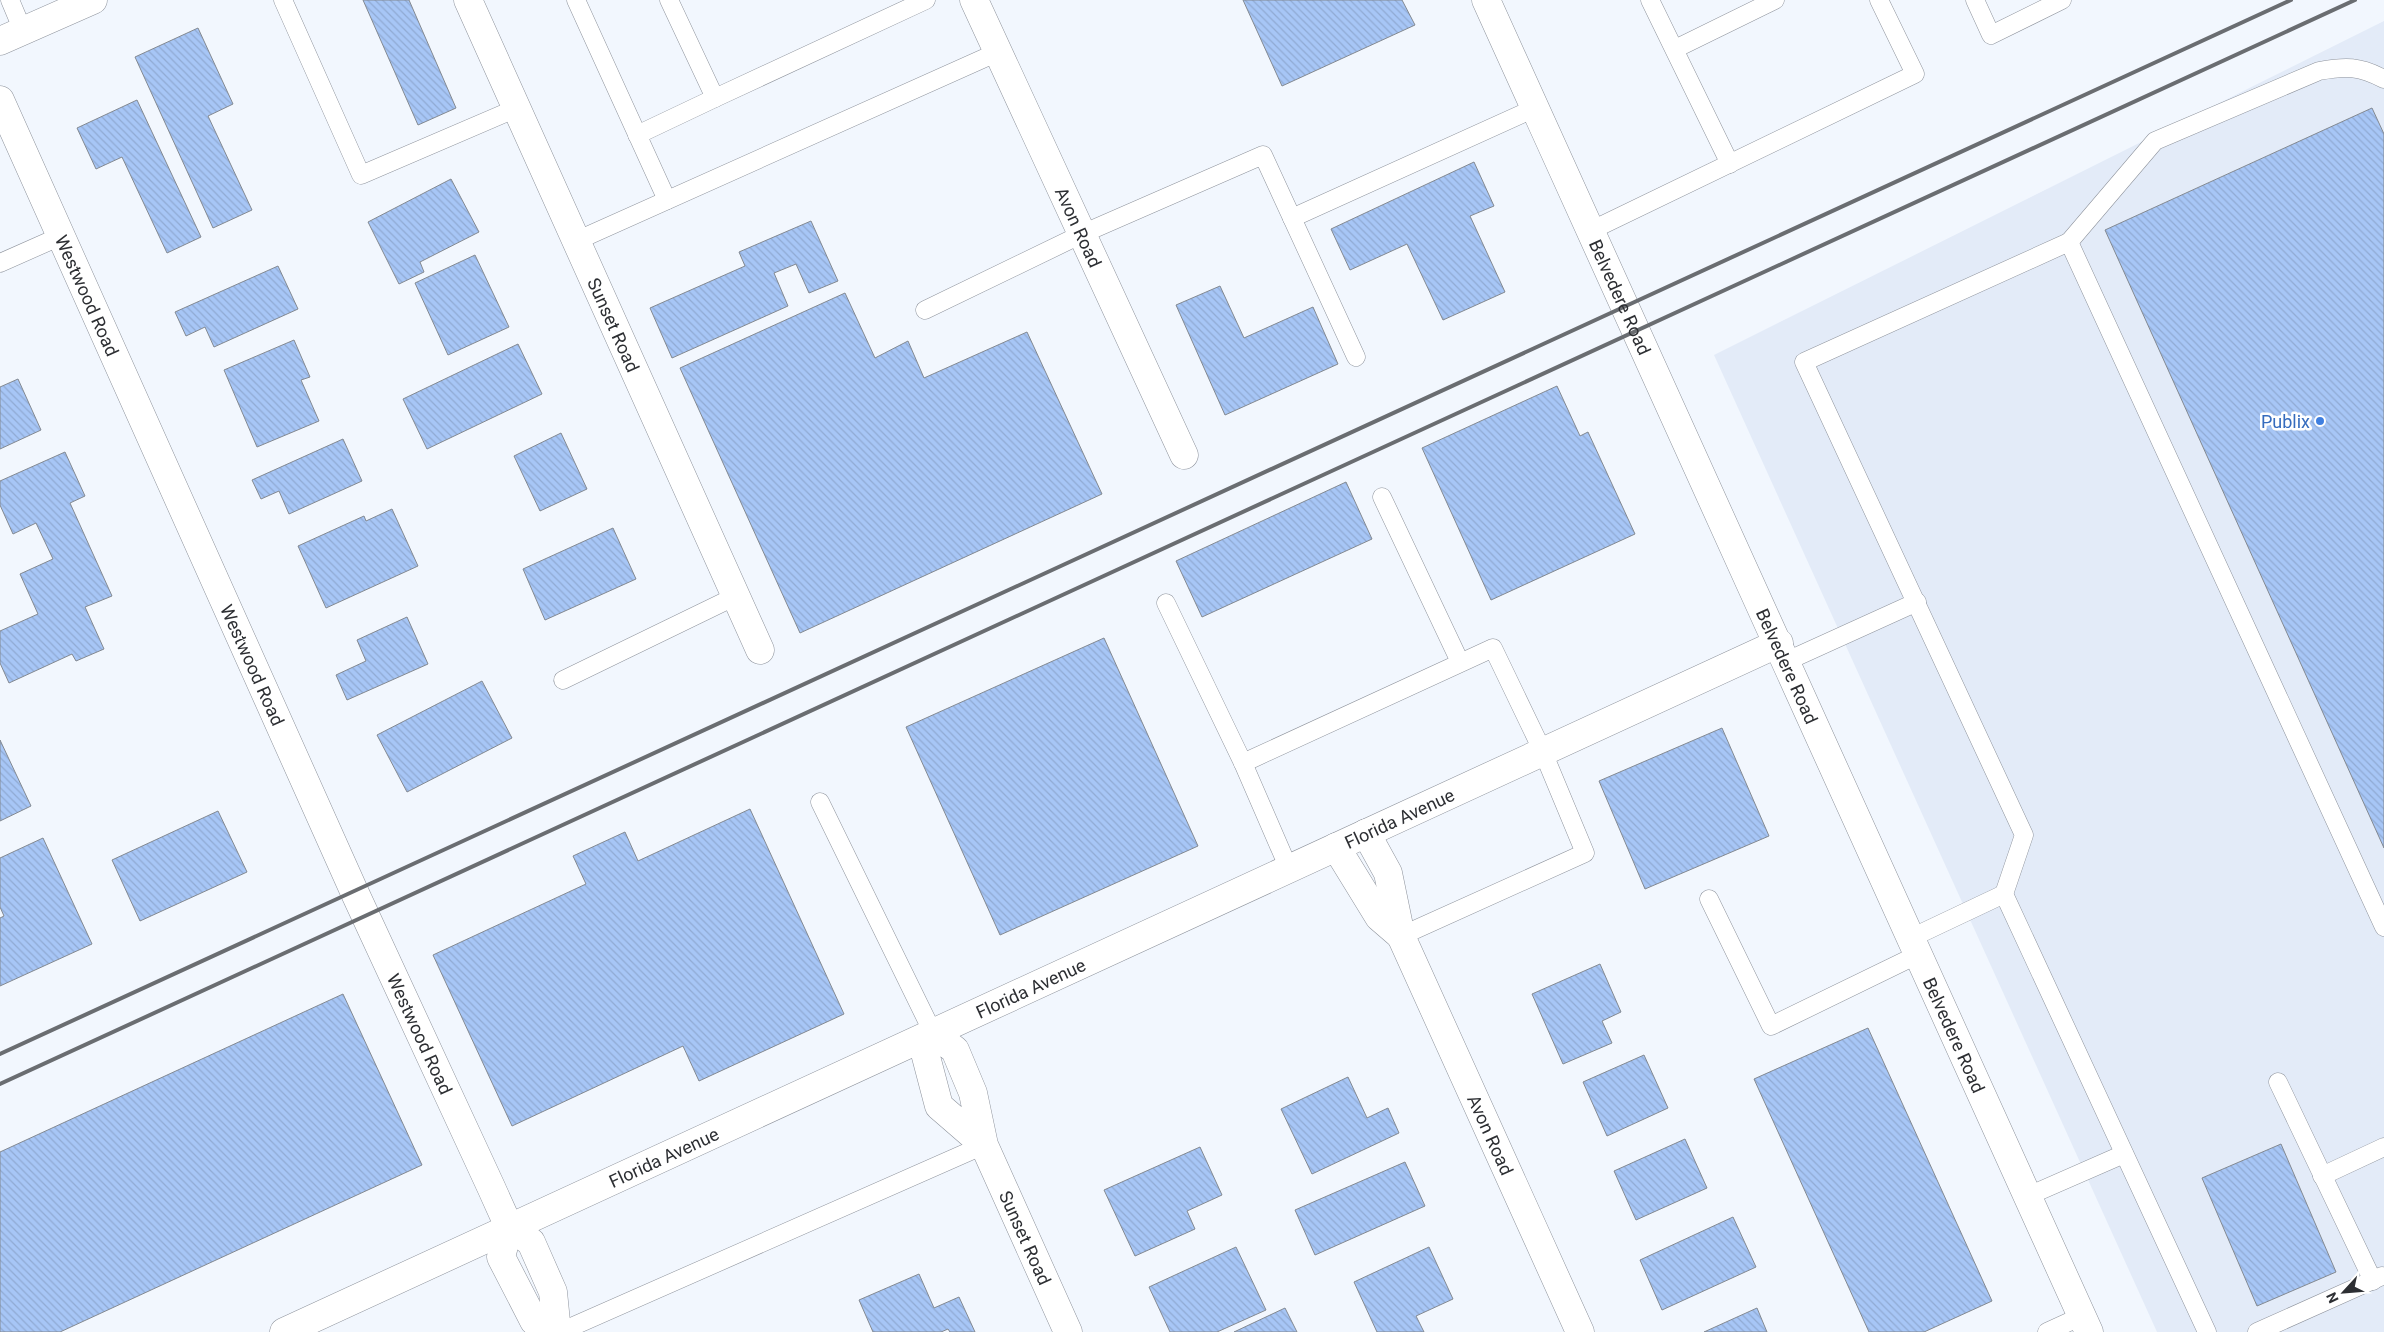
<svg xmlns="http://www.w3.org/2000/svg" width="2384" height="1332" viewBox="0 0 2384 1332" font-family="Roboto,sans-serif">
	<defs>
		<pattern id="building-back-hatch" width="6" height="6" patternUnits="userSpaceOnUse" patternTransform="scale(1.25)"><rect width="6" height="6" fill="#a7c6f6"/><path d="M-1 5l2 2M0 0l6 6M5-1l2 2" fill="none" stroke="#90aad3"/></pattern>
	</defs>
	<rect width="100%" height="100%" fill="#f2f7fe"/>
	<polygon fill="#e3ebf8" points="2384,21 2384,1332 2157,1332 1714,355"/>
	<g fill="url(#building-back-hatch)" stroke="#838991">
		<polygon points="363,0 409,0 456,108 418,125"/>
		<polygon points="1243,0 1402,0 1415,25 1282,86"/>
		<polygon points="198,28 233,104 208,116 252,210 213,228 135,57"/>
		<polygon points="137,100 201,237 167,253 122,157 96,169 77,128"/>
		<polygon points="2372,108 2384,134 2384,848 2105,230"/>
		<polygon points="1474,162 1494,206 1470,216 1505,292 1443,320 1407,244 1350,270 1331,229"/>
		<polygon points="451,179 479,232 420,262 424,272 399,284 368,222"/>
		<polygon points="811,221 838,281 809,293 796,264 774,273 788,306 672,358 650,308 745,266 739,252"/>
		<polygon points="475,255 509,327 448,355 415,283"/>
		<polygon points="278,266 298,309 214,347 205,327 186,336 175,312"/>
		<polygon points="1220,286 1244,338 1313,307 1338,364 1225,415 1176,305"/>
		<polygon points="845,293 875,358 908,341 924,378 1027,332 1102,494 800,633 680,368"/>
		<polygon points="294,340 310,377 301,380 319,421 257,447 224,370"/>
		<polygon points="518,344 542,394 427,449 403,399"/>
		<polygon points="18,379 41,430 0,449 0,387"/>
		<polygon points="1557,386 1580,436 1588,432 1635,534 1491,600 1422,448"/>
		<polygon points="561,433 587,489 540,511 514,456"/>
		<polygon points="343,439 362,481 289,514 279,491 261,499 252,480"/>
		<polygon points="65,452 85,496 70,503 112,596 85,607 104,649 76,661 72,654 9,683 0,663 0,631 38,614 20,574 53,559 36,523 13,534 0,505 0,481"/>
		<polygon points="1346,482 1372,539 1202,617 1176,561"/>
		<polygon points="392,509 418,566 326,608 298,546 364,516 366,521"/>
		<polygon points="613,528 636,579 545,620 523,569"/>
		<polygon points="407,617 428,664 347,700 336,675 366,661 357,640"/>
		<polygon points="1104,638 1198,846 1000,935 906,727"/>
		<polygon points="482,681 512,738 407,792 377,735"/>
		<polygon points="1722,728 1769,836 1645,889 1599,781"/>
		<polygon points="0,740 31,806 0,821"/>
		<polygon points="750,809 844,1014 699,1081 683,1046 512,1126 433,955 586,884 573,856 625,832 638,861"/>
		<polygon points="218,811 247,872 140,921 112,860"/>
		<polygon points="43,838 92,944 0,986 0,918 4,916 0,907 0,858"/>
		<polygon points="1600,964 1621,1012 1602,1021 1612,1043 1563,1064 1532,994"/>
		<polygon points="343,994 422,1165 60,1332 0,1332 0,1152"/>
		<polygon points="1868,1028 1992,1301 1924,1332 1869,1332 1754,1079"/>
		<polygon points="1644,1055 1668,1108 1607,1136 1583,1082"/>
		<polygon points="1348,1077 1367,1118 1388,1108 1399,1133 1312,1174 1281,1109"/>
		<polygon points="1685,1139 1707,1188 1636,1220 1614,1171"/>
		<polygon points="2281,1144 2336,1272 2257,1306 2202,1178"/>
		<polygon points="1200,1147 1222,1195 1187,1211 1195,1229 1135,1256 1104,1190"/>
		<polygon points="1405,1162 1425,1206 1315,1255 1295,1210"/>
		<polygon points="1733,1217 1756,1267 1662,1310 1640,1260"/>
		<polygon points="1236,1247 1266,1310 1217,1332 1170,1332 1149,1287"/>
		<polygon points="1429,1247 1453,1299 1416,1316 1424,1332 1377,1332 1354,1282"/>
		<polygon points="919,1274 934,1308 959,1297 975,1332 950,1332 948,1329 941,1332 873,1332 859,1300"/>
		<polygon points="1285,1308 1297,1332 1234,1332"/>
		<polygon points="1757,1308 1767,1332 1704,1332"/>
	</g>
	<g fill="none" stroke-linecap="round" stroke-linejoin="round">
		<defs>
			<g id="lane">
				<polyline points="10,0 23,31"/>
				<polyline points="283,0 361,175 517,108"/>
				<polyline points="576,0 667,200"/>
				<polyline points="669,0 715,98 926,0"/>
				<polyline points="1650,0 1730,164"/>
				<polyline points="1975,0 1991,35 2062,0"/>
				<polyline points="1675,49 1775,0"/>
				<polyline points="637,135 715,98"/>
				<polyline points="1292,218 1535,108"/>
				<polyline points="1590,231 1915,74 1879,0"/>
				<polyline points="576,241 998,52"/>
				<path d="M2069,242L2155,141L2319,71C2346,66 2359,66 2384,79"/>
				<polyline points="0,263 61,236"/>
				<polyline points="925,310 1082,234 1263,155 1356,357"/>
				<polyline points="1382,497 1460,662"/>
				<polyline points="1166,603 1243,763 1289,869"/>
				<polyline points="1787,661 1917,602"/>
				<polyline points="563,680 736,596"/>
				<polyline points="1243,763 1493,648 1543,752 1585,853 1401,936"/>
				<polyline points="820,802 933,1033"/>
				<polyline points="2004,894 2024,835 1804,362 2069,242 2384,927"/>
				<polyline points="1709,899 1771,1026 1919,954"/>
				<polyline points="1911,938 2004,894 2207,1332"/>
				<polyline points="2278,1082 2373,1281"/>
				<polyline points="2322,1176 2384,1147"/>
				<polyline points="2028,1196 2124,1154"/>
				<polyline points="560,1332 984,1145"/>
				<polyline points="2047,1332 2082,1316"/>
				<polyline points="2257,1332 2382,1276"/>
			</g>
			<g id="street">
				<path id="s1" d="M468,0L760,650"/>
				<path id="s2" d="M974,0L1184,455"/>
				<path id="s3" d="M0,100L354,891L491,1187L509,1227L531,1242L553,1292L557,1332"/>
				<path id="s4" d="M1366,833L1388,873L1401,936L1580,1332"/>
				<polyline points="1336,847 1379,917 1401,936"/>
				<path id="s5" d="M984,1145L939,1106L924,1049L933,1033L955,1050L973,1093L984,1145L1068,1332"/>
				<polyline points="509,1227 501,1257 534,1321 555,1332"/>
				<path id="s6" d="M284,1332L1779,643"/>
			</g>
			<g id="primary">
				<path id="s7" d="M1486,0L2089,1332"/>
				<polyline points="0,41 93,0"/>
			</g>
		</defs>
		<use href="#lane" stroke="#8e939c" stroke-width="19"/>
		<use href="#street" stroke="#8e939c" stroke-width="29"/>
		<use href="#primary" stroke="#8e939c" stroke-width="29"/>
		<use href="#lane" stroke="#fff" stroke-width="18"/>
		<use href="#street" stroke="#fff" stroke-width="28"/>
		<use href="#primary" stroke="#fff" stroke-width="28"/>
		<g stroke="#6a6d71" stroke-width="4">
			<polyline points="0,1054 2291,0"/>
			<polyline points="0,1084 2355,0"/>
		</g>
	</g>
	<circle fill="#3f7fe0" stroke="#fff" stroke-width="2" cx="2320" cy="421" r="5"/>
	<g text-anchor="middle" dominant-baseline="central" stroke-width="5" stroke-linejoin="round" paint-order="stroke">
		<g font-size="18" fill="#2d2f33" stroke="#fff">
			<text stroke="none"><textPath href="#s2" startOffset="250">Avon Road</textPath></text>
			<text stroke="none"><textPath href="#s3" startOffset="214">Westwood Road</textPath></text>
			<text stroke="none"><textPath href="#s7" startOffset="326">Belvedere Road</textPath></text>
			<text stroke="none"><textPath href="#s1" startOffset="356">Sunset Road</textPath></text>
			<text stroke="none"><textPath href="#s3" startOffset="619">Westwood Road</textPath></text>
			<text stroke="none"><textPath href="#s7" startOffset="731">Belvedere Road</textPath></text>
			<text stroke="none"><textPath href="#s6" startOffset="1228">Florida Avenue</textPath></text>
			<text stroke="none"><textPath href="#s6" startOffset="822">Florida Avenue</textPath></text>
			<text stroke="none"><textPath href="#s3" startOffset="1024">Westwood Road</textPath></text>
			<text stroke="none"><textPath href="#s7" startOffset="1136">Belvedere Road</textPath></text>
			<text stroke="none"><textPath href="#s4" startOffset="328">Avon Road</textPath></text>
			<text stroke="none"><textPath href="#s6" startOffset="418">Florida Avenue</textPath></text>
			<text stroke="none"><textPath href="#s5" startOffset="366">Sunset Road</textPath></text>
		</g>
		<g font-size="18" fill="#366cbe" stroke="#fff" text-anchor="end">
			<text x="2310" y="421">Publix</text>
		</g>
	</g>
	<g transform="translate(2344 1292) rotate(244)" stroke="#ffffff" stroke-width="4" paint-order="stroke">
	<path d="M0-4L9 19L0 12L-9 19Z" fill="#2d2f33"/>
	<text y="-8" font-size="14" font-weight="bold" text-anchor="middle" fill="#2d2f33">N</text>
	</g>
</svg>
